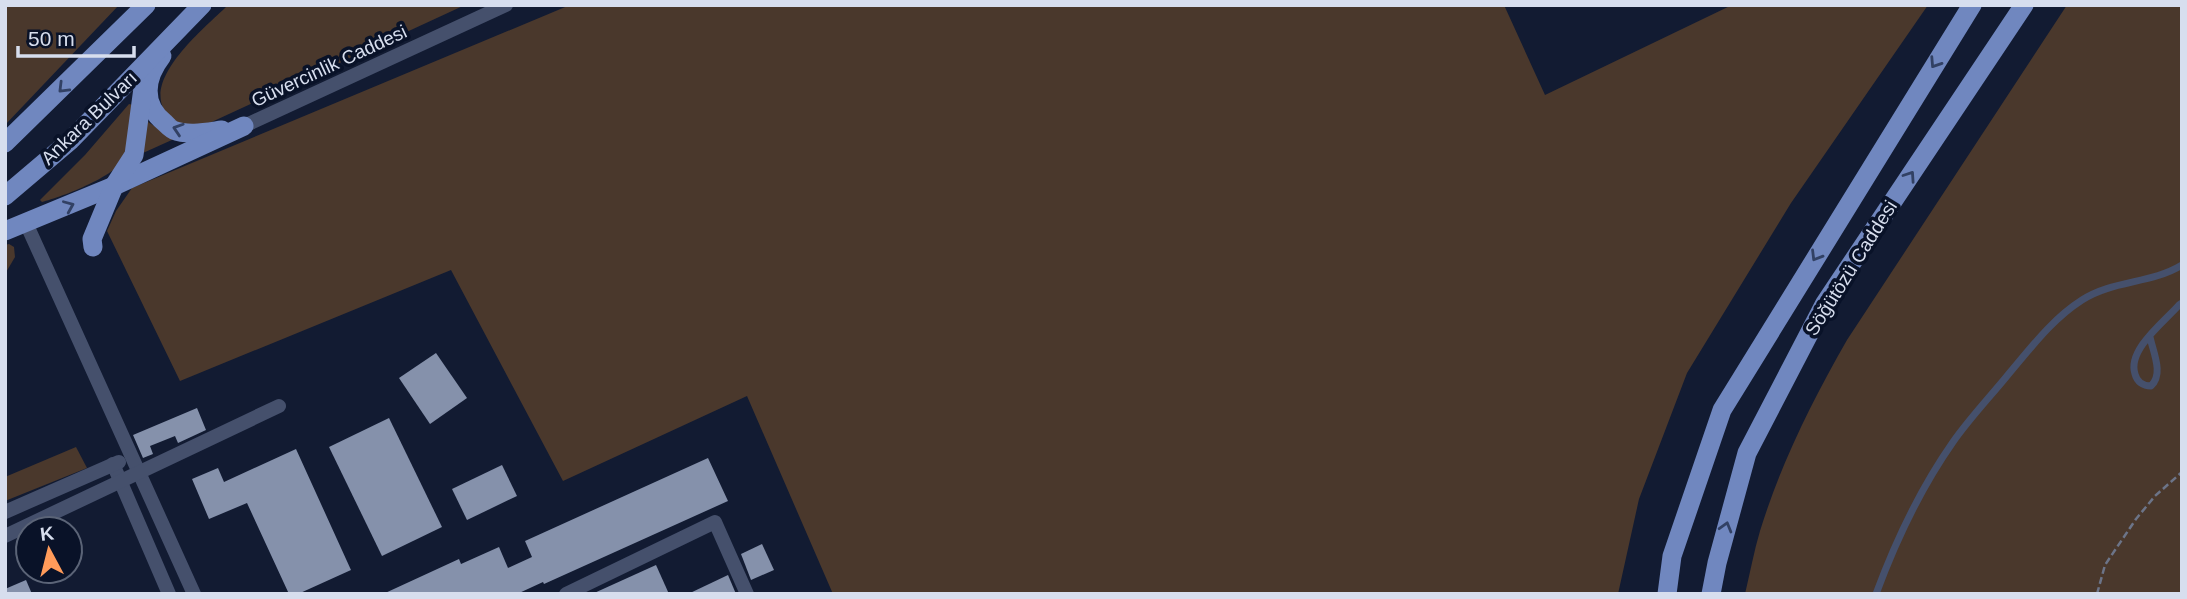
<svg xmlns="http://www.w3.org/2000/svg" width="2187" height="599" viewBox="0 0 2187 599" font-family="Arial,sans-serif">
	<rect width="100%" height="100%" fill="#121b32"/>
	<g fill="#4a382c">
		<polygon points="5,5 119,5 5,125"/>
		<path d="M228,5H465L203,126C189,126 178,126 168,115C138,81 206,27 228,5Z"/>
		<polygon points="570,5 1504,5 1545,95 1732,5 1928,5 1791,203 1687,373 1639,499 1618,594 833,594 747,396 563,481 451,270 180,381 107,231 116,211 132,188"/>
		<path d="M2067,5H2182V594H1745C1750,573 1754,551 1760,531C1781,463 1812,401 1847,340Z"/>
		<path d="M129,104L133,105C131,118 132,142 128,154C120,175 62,197 42,202L40,200L85,155Z"/>
		<polygon points="145,120 174,139 143,153"/>
		<polygon points="9,244 14,247 15,257 5,274 5,245"/>
		<polygon points="76,447 87,468 5,501 5,477"/>
	</g>
	<g fill="#8591ab">
		<polygon points="436,353 467,398 430,424 399,378"/>
		<polygon points="197,408 206,430 178,443 175,436 150,446 153,454 143,458 133,435"/>
		<polygon points="389,418 442,527 382,556 329,447"/>
		<polygon points="296,449 351,570 298,594 289,594 247,503 209,519 192,479 218,468 224,482"/>
		<polygon points="708,458 728,501 544,584 543,582 517,594 383,594 459,559 461,564 499,547 508,568 532,557 525,541"/>
		<polygon points="502,465 517,496 467,520 452,489"/>
		<polygon points="762,544 774,570 751,580 741,554"/>
		<polygon points="656,565 669,594 592,594"/>
		<polygon points="728,575 736,594 688,594"/>
		<polygon points="26,580 32,594 5,594 5,589"/>
	</g>
	<g fill="none" stroke-linecap="round" stroke-linejoin="round">
		<polyline stroke="#6c7488" stroke-width="2.5" stroke-dasharray="7 3.5" stroke-linecap="butt" points="2097,594 2105,565 2136,519 2155,496 2182,472"/>
		<g stroke="#45506c" stroke-width="7">
			<path d="M2150,337C2153,352 2164,374 2151,386C2143,386 2137,382 2135,374C2127,350 2164,322 2179,305L2182,303"/>
			<path d="M1876,594C1896,540 1920,489 1953,442C1969,419 1989,398 2007,376C2030,349 2052,319 2082,300C2113,280 2151,284 2182,265"/>
		</g>
		<g stroke="#45506c" stroke-width="14">
			<polyline points="244,126 506,5"/>
			<polyline points="26,223 194,594"/>
			<polyline points="113,464 169,594"/>
			<polyline points="5,512 119,462"/>
			<polyline points="5,536 279,406"/>
			<polyline points="566,594 715,522 747,594"/>
		</g>
		<g stroke="#7087bf" stroke-width="19">
			<path d="M162,56C145,78 141,104 165,123C166,124 172,130 173,130C188,136 207,132 222,130"/>
			<polyline points="5,143 146,5"/>
			<polyline points="5,196 71,140 202,5"/>
			<polyline points="5,231 114,186 244,126"/>
			<polyline points="93,247 92,239 114,186 134,155 143,88"/>
			<polyline points="1667,594 1672,556 1722,410 1972,5"/>
			<polyline points="1711,594 1717,563 1747,453 1825,303 2024,5"/>
		</g>
	</g>
	<defs><path id="oneway-chevron" d="M-2-3.5L2.5 0L-2 3.5" fill="none" stroke-width="1.6" stroke-linecap="round" stroke-linejoin="round" transform="scale(1.75)"/></defs>
	<g stroke="#324164">
		<use href="#oneway-chevron" transform="translate(1935 63) rotate(123)"/>
		<use href="#oneway-chevron" transform="translate(63 88) rotate(135)"/>
		<use href="#oneway-chevron" transform="translate(178 129) rotate(-162)"/>
		<use href="#oneway-chevron" transform="translate(1910 176) rotate(-56)"/>
		<use href="#oneway-chevron" transform="translate(69 206) rotate(-23)"/>
		<use href="#oneway-chevron" transform="translate(1816 256) rotate(121)"/>
		<use href="#oneway-chevron" transform="translate(1726 527) rotate(-74)"/>
	</g>
	<g text-anchor="middle" dominant-baseline="central" stroke-width="7" stroke-linejoin="round" paint-order="stroke">
		<g font-size="19" fill="#d7deee" stroke="#091228">
			<text transform="translate(329 66) rotate(-25)">Güvercinlik Caddesi</text>
			<text transform="translate(89 118) rotate(-44)">Ankara Bulvarı</text>
			<text transform="translate(1851 268) rotate(-58)">Söğütözü Caddesi</text>
		</g>
	</g>
	<rect width="2187" height="599" fill="none" stroke="#d7deee" stroke-width="14"/>
	<g transform="translate(49 550) rotate(353)"><circle r="33" fill="#091228" stroke="#5b6477" stroke-width="2"/>
	<path d="M0-5L12 26L0 18L-12 26Z" fill="#ff9b5a"/>
	<text y="-10" font-size="19" font-weight="bold" text-anchor="middle" fill="#d7deee">K</text>
	</g>
	<path d="M18 46v10h116v-10" fill="none" stroke="#d7deee" stroke-width="3.5"/>
	<text x="28" y="46" font-size="21" fill="#d7deee" stroke="#091228" stroke-width="5" paint-order="stroke">50 m</text>
</svg>
